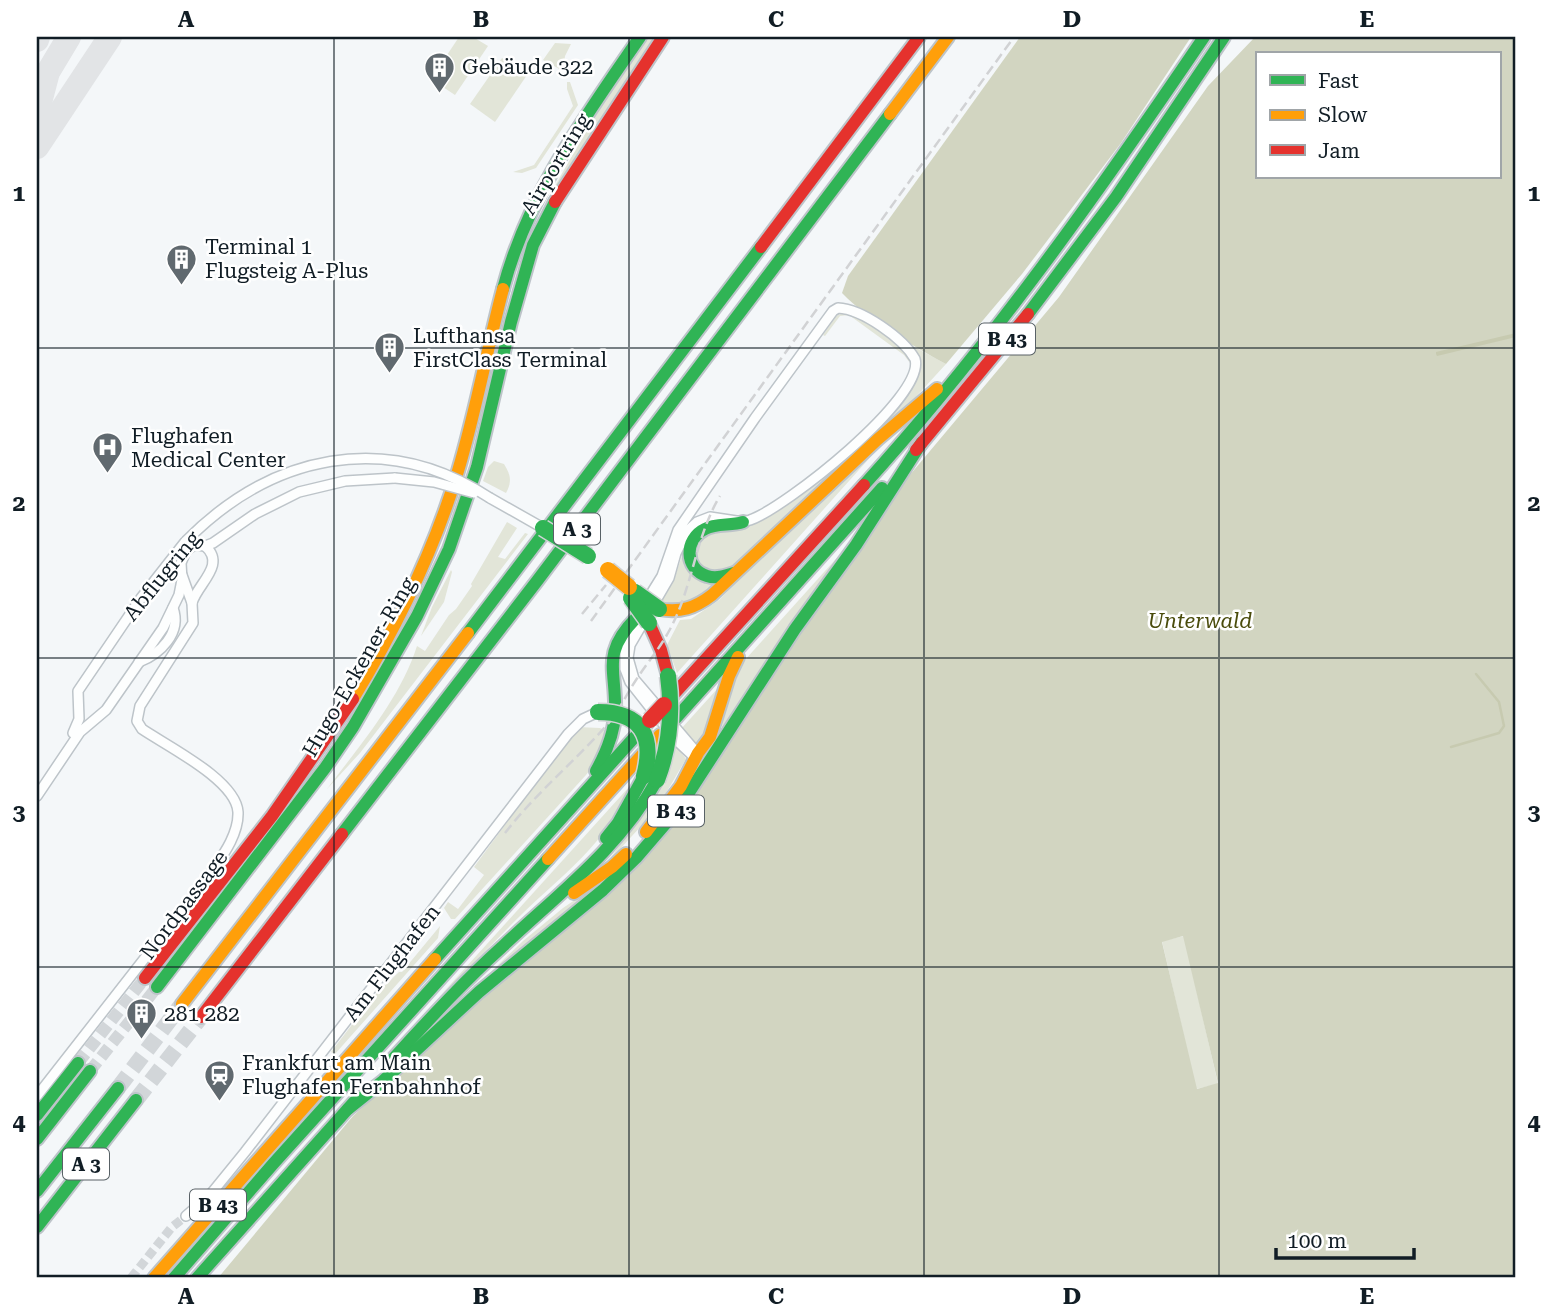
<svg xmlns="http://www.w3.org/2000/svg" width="1553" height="1315" viewBox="0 0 1553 1315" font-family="'Roboto Serif',serif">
	<rect width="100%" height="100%" fill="#f4f7f9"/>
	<g fill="#e2e5d8">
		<polygon points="459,37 473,37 488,46 455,95 431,79"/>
		<polygon points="645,37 658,37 554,194 551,193 572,156 573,147"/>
		<polygon points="555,43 571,44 565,56 563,71 543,60"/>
		<polygon points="502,58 527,75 495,122 470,104"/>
		<polygon points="567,82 570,82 578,105 536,168 522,173 513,172 534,165 573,106 567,89"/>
		<path d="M844,312C861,315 908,346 910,363L904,355L849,315L840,316L825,336L823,335L836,316Z"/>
		<polygon points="500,324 502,324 500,347 482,421 477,419"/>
		<path d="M909,344L946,364L913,400L732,567C711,575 707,571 691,557L702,535L733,531L753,524L805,492L843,461L898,404L918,377L920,359Z"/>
		<polygon points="875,452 677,673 667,645 680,620 691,619 719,600 761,557"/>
		<path d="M494,461L504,464C511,475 512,482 506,493L483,481L488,467Z"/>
		<path d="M507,522L517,528L498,557L505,559L525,533L528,534L360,753L327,789C360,745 400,699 417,646L425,651L449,615L456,609L472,586L471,584Z"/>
		<polygon points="861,531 724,730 722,727 726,698 744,661"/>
		<polygon points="682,556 715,584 689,606 660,603 673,582"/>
		<polygon points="451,570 452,572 444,602 421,636 432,607"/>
		<polygon points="719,687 700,747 681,729"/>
		<polygon points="577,727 600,728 607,731 601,755 586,775 455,919 451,919 444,908 448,902 458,909 484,875 474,867"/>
		<path d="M676,746L686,759L656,810L607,863C634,825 663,791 676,746Z"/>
		<path d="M629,787C608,844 560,876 519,917C492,944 467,971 439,997Z"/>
		<polygon points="613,874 446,1015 523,941 563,908"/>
		<polygon points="440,926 438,938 335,1054 331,1052 374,996 399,972 402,972"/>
		<polygon points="1184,936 1218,1084 1196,1089 1162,941"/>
	</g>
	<g fill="#d2d5c1" fill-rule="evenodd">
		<path d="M1020,37H1191L1121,143L1022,274L946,364C911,345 869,321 842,293L848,276Z"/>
		<path d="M1255,37H1516V1278H218L353,1116L472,1006L605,897L749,709L909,476L1059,297L1208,86ZM1257,54H1499V177H1257ZM1183,936L1218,1083L1197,1089L1162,942Z"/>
	</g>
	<polygon fill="#c7cab0" points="1516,333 1516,337 1437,356 1436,354 1436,352"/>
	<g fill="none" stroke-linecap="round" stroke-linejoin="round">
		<polyline stroke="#c7cab0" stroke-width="2.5" points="1451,747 1499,733 1504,726 1499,702 1476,674"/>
		<g stroke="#e2e4e6" stroke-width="24">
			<polyline points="37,40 38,37"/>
			<polyline points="37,114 48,72 69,37"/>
			<polyline points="37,147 110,37"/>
		</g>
		<polyline stroke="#d2d6d9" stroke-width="9" stroke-dasharray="9 4.5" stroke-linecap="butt" points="131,1278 172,1227 186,1216"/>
		<g stroke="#d2d6d9" stroke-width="12" stroke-dasharray="12 6" stroke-linecap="butt">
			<polyline points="78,1063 145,978"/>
			<polyline points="90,1071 157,987"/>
		</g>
		<g stroke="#d2d6d9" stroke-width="16" stroke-dasharray="16 8" stroke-linecap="butt">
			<polyline points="118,1088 182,1004"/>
			<polyline points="136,1100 201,1017"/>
		</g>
		<defs>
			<g id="street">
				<path d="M838,308C862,309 903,338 915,359C926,397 785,508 750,520L743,522L710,517L697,522L687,531L676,553L669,578L630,645L628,658L634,679L697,753L691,754L675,739L630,682L625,669V644L636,618L662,576L678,530L755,418L833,311Z"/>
				<polyline points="490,498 543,528"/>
				<path d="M192,603C197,584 227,565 205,546"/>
				<path d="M139,662C160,654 182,633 173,608"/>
				<polyline points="73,733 79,719 78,691 141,598 185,542"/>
				<polyline points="37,796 80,732 106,710 163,628 179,595 182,580 181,563 186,551 194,545 205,546 213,543 255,514 299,492 345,481 395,478"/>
				<path d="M37,1096L209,876C221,858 239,835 238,812C236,780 167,746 142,729L137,721L140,706L193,623L192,603L182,575"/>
				<polyline points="186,1216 210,1195 245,1152 568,734 583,719 598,712"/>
			</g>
			<g id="fast">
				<path d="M503,289C528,194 585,117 640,37"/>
				<polyline points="1028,314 1116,197 1224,37"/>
				<path d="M864,485C990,346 1099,192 1204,37"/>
				<path d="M734,573C725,576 716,579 707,576C684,569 684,539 705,529C716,523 731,526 743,522"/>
				<polyline points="468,633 761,247"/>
				<polyline points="676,718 882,488"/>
				<path d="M596,771C606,753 614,735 615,714C617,670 600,655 636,618"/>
				<polyline points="342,834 537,581 890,114"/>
				<polyline points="606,838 618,823 644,776"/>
				<polyline points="435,959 650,720"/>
				<polyline points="157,987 325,768 353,727 417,616 449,549 477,467 511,322 533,245 555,202"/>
				<path d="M390,1062C426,1023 462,983 502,947C558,894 619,849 657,780"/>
				<polyline points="348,1109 383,1081 479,992 603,890 636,858 679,808 795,629 856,545 922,442"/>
				<polyline points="37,1115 78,1063"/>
				<polyline points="37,1139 90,1071"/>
				<polyline points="37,1191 118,1088"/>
				<polyline points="37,1227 136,1100"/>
				<polyline points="174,1278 273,1164 548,859"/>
				<polyline points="197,1278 354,1102"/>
			</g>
			<g id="slow">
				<polyline points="890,114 948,37"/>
				<path d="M659,609C680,613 695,608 712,595L878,439L937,389"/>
				<path d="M353,699C396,628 434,551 458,471C476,411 487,349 503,289"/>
				<polyline points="646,832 681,786 698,753 710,737 729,676 738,657"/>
				<polyline points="548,859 660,735"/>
				<polyline points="574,893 612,867 626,854"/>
				<polyline points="182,1004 468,633"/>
				<polyline points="154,1278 435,959"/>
			</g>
			<g id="jam">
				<polyline points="555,202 663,37"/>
				<polyline points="761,247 919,37"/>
				<polyline points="916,450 1028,314"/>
				<polyline points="649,623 661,650 668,676"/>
				<polyline points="664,705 864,485"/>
				<polyline points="145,978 272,816 353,699"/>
				<polyline points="201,1017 342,834"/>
			</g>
		</defs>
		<use href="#street" stroke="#bdc4c9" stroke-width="12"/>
		<use href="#fast" stroke="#bdc4c9" stroke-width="16"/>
		<use href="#slow" stroke="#bdc4c9" stroke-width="16"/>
		<use href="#jam" stroke="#bdc4c9" stroke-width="16"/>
		<use href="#street" stroke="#fdfefe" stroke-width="9"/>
		<use href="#fast" stroke="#30b455" stroke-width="12"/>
		<use href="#slow" stroke="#ff9f0a" stroke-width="12"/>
		<use href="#jam" stroke="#e5322d" stroke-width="12"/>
		<g stroke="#d1d2d4" stroke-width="2.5" stroke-dasharray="10 5" stroke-linecap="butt">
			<polyline points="582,614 606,585"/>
			<polyline points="591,621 1014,37"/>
			<path d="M505,833C536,793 574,762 607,725C619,711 626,695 636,680C647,663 660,648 669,631C693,588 695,537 720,496"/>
		</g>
		<defs>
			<g id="street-bridge">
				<polyline points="395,478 434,482 474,493"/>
				<path d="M186,541C271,455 385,429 490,498"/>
			</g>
			<g id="fast-bridge">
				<polyline points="543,528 588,556"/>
				<polyline points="635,592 659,609"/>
				<polyline points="631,598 649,623"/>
				<path d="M598,712C641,712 655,736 644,776"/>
				<path d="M657,780C670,746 673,712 668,676"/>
			</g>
			<polyline id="slow-bridge" points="608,570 629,587"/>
			<polyline id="jam-bridge" points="650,720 664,705"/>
		</defs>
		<use href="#street-bridge" stroke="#bdc4c9" stroke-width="12" stroke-linecap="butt"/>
		<use href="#fast-bridge" stroke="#d0d3d5" stroke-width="19" stroke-linecap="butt"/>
		<use href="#slow-bridge" stroke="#d0d3d5" stroke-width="19" stroke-linecap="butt"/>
		<use href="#jam-bridge" stroke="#d0d3d5" stroke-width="19" stroke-linecap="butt"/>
		<use href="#street-bridge" stroke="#fdfefe" stroke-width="9"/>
		<use href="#fast-bridge" stroke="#30b455" stroke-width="16"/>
		<use href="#slow-bridge" stroke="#ff9f0a" stroke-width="16"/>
		<use href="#jam-bridge" stroke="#e5322d" stroke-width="16"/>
	</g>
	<path fill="none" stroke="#111d25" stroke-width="2" stroke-opacity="0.55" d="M334,37V1278M629,37V1278M924,37V1278M1219,37V1278M37,348H1516M37,658H1516M37,967H1516"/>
	<defs>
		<symbol id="building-pin" viewBox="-11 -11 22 30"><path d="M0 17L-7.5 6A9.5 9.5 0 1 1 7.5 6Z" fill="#60696f" stroke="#fff"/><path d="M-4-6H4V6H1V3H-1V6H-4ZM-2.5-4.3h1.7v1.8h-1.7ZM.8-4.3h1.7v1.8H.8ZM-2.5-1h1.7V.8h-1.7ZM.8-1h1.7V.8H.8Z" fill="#fff"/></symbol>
		<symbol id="hospital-pin" viewBox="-11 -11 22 30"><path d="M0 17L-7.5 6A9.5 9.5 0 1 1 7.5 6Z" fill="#60696f" stroke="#fff"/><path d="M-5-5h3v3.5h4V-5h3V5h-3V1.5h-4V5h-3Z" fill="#fff"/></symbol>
		<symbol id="station-pin" viewBox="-11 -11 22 30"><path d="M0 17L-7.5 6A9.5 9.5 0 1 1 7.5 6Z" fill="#60696f" stroke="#fff"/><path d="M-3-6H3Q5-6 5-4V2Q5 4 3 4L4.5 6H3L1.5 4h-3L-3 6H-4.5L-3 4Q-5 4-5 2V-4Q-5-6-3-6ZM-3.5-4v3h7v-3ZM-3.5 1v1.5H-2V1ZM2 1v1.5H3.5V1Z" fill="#fff"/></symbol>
	</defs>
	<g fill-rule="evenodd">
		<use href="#building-pin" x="422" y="50" width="35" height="47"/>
		<use href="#building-pin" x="164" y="242" width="35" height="47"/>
		<use href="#building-pin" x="372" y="330" width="35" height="47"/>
		<use href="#hospital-pin" x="90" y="430" width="35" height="47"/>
		<use href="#building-pin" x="124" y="996" width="35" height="47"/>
		<use href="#station-pin" x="202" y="1058" width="35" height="47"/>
	</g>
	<g text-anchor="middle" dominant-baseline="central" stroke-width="5" stroke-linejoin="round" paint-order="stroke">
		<g fill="#fff" stroke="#586166" stroke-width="2">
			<rect x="979" y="323.5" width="56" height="31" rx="5"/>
			<rect x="554" y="513.5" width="46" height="31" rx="5"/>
			<rect x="648" y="795.5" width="56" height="31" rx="5"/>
			<rect x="63" y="1148.5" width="46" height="31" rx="5"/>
			<rect x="190" y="1189.5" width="56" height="31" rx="5"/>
		</g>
		<g font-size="19" font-weight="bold" fill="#111d25">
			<text x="1007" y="339">B 43</text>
			<text x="577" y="529">A 3</text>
			<text x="676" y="811">B 43</text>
			<text x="86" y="1164">A 3</text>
			<text x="218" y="1205">B 43</text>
		</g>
		<g font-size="21" fill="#111d25" stroke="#fff" text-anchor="start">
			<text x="462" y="67">Gebäude 322</text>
			<text x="205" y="247">Terminal 1<tspan x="205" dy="24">Flugsteig A-Plus</tspan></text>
			<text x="413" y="336">Lufthansa<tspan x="413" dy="24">FirstClass Terminal</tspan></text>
			<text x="131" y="436">Flughafen<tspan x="131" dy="24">Medical Center</tspan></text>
			<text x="164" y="1014">281 282</text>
			<text x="242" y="1063">Frankfurt am Main<tspan x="242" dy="24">Flughafen Fernbahnhof</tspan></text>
		</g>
		<g font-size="21" fill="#111d25" stroke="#fff">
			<text transform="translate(556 164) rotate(-59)">Airportring</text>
			<text transform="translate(162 576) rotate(-51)">Abflugring</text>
			<text transform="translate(359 667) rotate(-60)">Hugo-Eckener-Ring</text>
			<text transform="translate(184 905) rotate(-53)">Nordpassage</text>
			<text transform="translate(392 963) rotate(-52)">Am Flughafen</text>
		</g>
		<g font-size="21" font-style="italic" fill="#4a4c0c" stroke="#fff">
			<text x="1200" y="621">Unterwald</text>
		</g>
	</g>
	<rect width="1553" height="1315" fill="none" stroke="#ffffff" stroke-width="77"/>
	<rect x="1256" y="52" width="245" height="126" fill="#ffffff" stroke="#a0a5a8" stroke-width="2"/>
	<rect x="1270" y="75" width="35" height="10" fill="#30b455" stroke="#a0a5a8" stroke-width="2"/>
	<text x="1318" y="88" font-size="21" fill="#111d25">Fast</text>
	<rect x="1270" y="110" width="35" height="10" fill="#ff9f0a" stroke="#a0a5a8" stroke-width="2"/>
	<text x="1318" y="122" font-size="21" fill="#111d25">Slow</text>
	<rect x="1270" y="145" width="35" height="10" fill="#e5322d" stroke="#a0a5a8" stroke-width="2"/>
	<text x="1318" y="158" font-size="21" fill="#111d25">Jam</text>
	<path d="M1276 1248v10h138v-10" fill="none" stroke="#111d25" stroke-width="3.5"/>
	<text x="1287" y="1248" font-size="21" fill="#111d25" stroke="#ffffff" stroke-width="5" paint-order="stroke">100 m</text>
	<rect x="38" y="38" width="1476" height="1238" fill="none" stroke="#111d25" stroke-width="2.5"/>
	<g font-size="23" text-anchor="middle" font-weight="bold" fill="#111d25">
		<text x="186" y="27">A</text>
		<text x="481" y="27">B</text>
		<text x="776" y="27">C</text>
		<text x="1072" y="27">D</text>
		<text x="1367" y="27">E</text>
		<text x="19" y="201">1</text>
		<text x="1534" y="201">1</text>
		<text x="19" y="511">2</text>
		<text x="1534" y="511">2</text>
		<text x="19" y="820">3</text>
		<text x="1534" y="820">3</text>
		<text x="19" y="1130">4</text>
		<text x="1534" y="1130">4</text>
		<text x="186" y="1304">A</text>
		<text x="481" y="1304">B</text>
		<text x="776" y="1304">C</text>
		<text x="1072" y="1304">D</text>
		<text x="1367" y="1304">E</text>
	</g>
</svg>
